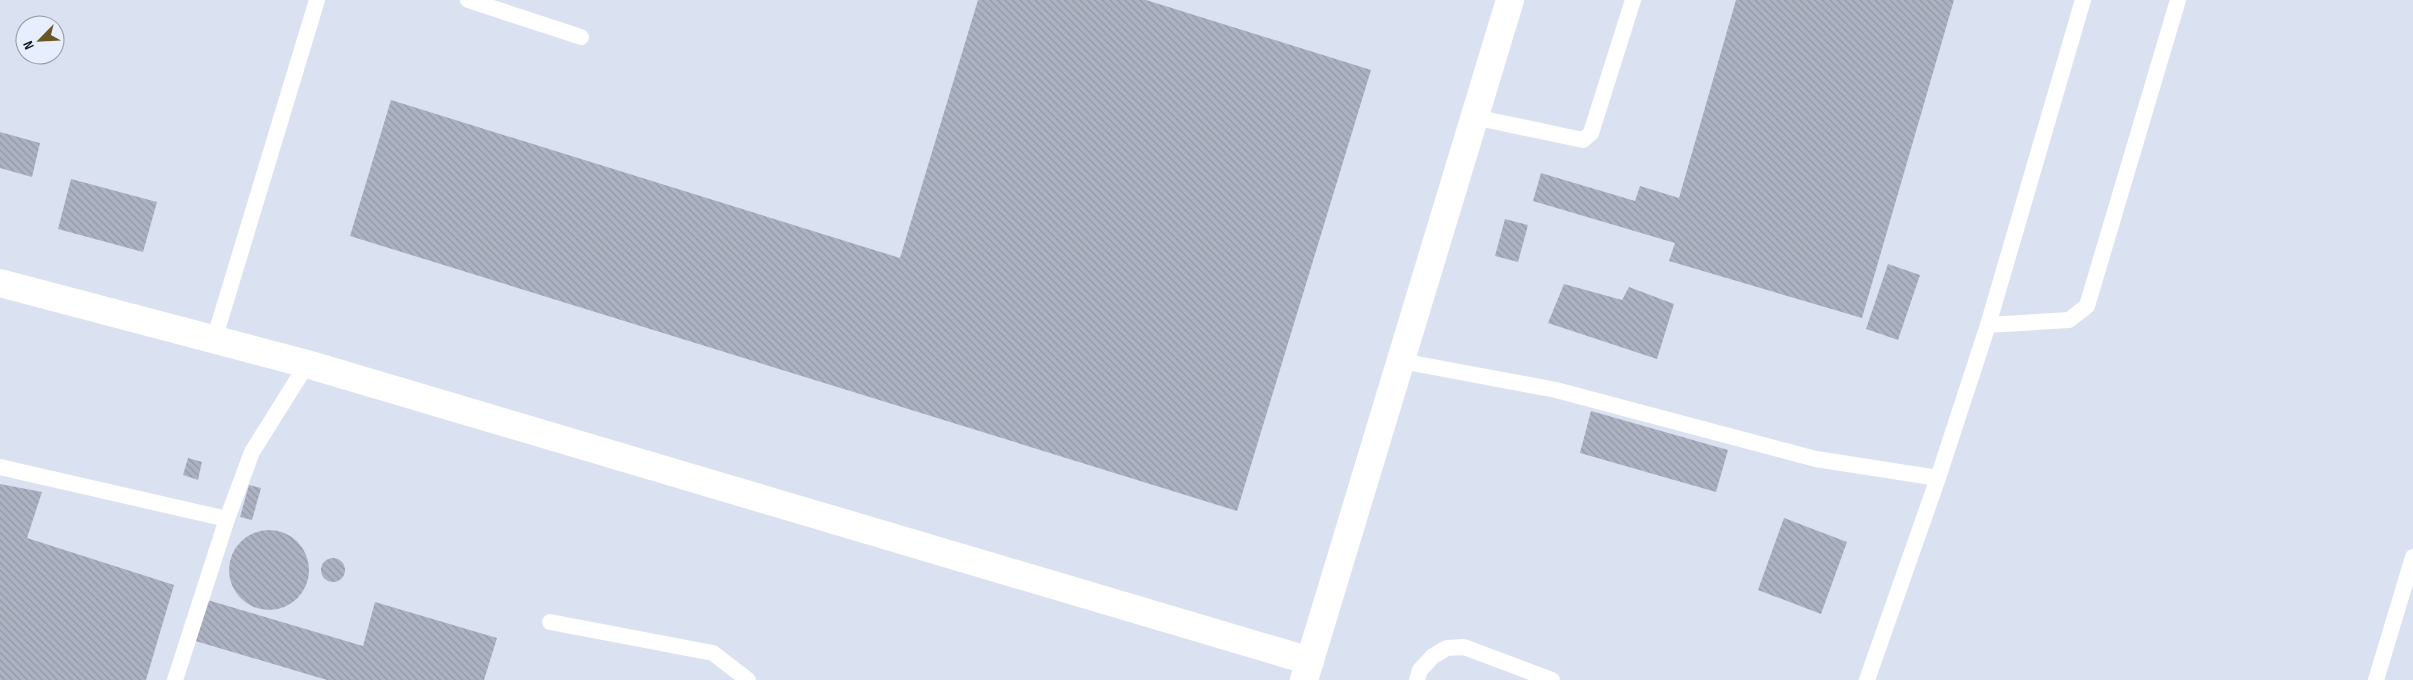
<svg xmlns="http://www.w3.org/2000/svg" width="2413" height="680" viewBox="0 0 2413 680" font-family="'Sofia Sans Condensed',sans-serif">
	<defs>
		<pattern id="building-back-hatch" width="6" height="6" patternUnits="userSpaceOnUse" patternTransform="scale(1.25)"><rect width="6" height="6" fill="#acb2c1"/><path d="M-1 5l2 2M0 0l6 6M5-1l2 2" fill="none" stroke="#9398a5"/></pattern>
	</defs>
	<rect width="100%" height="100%" fill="#dae1f1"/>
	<g fill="url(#building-back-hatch)">
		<polygon points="978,0 1146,0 1371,70 1237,511 350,236 391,100 900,258"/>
		<polygon points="1736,0 1954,0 1862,318 1669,261 1675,243 1533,201 1541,173 1635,201 1640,186 1679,198"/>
		<polygon points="0,132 40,143 32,177 0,168"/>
		<polygon points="71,179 157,202 143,252 58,229"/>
		<polygon points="1505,219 1528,225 1518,262 1495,256"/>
		<polygon points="1888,264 1920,275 1898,340 1866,329"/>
		<polygon points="1564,284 1622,300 1629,287 1674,304 1657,359 1548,323"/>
		<polygon points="1591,411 1728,450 1716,492 1580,453"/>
		<polygon points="188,458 202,462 198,480 183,475"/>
		<polygon points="0,484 42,492 27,538 174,585 146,680 0,680"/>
		<polygon points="249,485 261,488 252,520 240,517"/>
		<polygon points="1784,518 1847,542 1821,614 1758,590"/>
		<circle cx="269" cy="570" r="40"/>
		<circle cx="333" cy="570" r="12"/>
		<polygon points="204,599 363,646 375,602 497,638 484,680 327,680 192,640"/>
	</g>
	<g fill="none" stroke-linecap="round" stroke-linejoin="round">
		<g stroke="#fff" stroke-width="16">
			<polyline points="468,0 581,37"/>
			<polyline points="1474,117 1583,140 1591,133 1633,0"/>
			<polyline points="1988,325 2069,320 2087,306 2178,0"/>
			<polyline points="214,340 317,0"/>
			<polyline points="1401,361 1556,390 1816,459 1938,478 1988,325 2083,0"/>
			<polyline points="0,467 227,519"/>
			<polyline points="550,622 713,653 748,680"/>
			<polyline points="175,680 227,519 252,452 307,364"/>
			<polyline points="1417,680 1420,670 1433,656 1447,648 1464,647 1552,680"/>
			<polyline points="1867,680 1938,478"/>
			<polyline points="2376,680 2413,557"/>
		</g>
		<g stroke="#fff" stroke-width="28">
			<polyline points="0,283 307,364 1310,661"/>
			<polyline points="1304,680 1510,0"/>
		</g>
	</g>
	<g transform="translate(40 40) rotate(246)"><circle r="24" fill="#e7eefe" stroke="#9297a3"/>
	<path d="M0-4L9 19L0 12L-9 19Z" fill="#695624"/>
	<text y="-8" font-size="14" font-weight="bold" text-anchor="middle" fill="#13151b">N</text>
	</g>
</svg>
